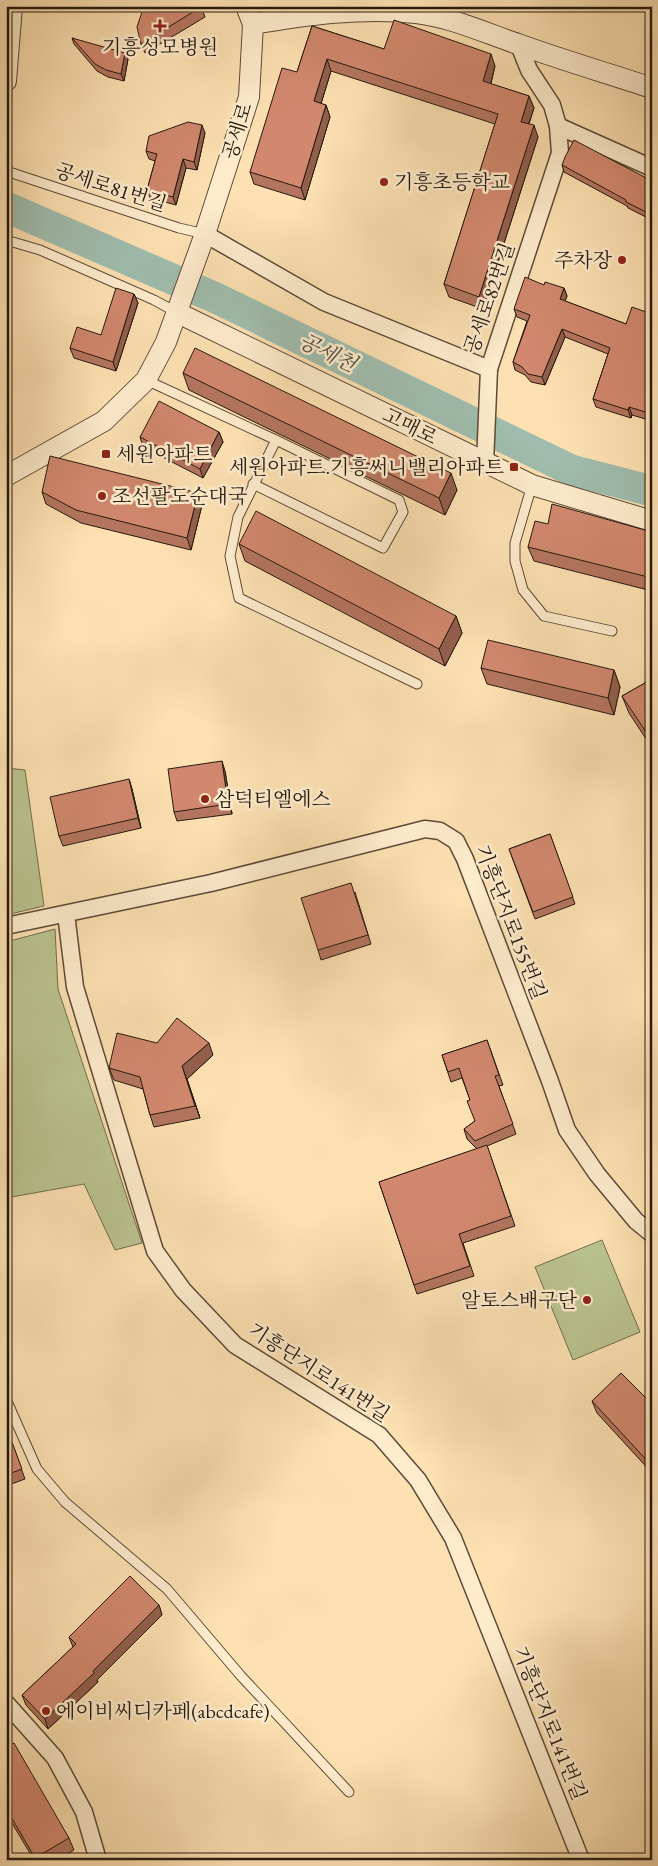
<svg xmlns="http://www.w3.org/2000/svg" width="658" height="1866" viewBox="0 0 658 1866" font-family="'EB Garamond','Noto Serif KR',serif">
	<rect width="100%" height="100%" fill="#fde1b2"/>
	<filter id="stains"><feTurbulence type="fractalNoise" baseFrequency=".004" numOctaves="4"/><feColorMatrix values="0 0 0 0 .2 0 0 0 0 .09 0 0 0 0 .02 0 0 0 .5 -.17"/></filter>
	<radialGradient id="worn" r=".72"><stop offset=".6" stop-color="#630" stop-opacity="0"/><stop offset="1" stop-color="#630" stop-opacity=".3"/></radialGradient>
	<g fill="#bac490" stroke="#706e50">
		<polygon points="6,768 25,770 44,906 6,915"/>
		<polygon points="55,929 58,989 142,1243 115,1250 84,1184 6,1198 6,942"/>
		<polygon points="602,1240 640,1332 573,1360 535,1267"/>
	</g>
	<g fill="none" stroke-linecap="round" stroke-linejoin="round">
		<polyline stroke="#9fbdae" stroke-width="31" points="6,207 216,298 571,470 652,491"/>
		<defs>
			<g id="service">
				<polyline points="6,171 179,228 205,234"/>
				<polyline points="6,240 40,250 154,300 176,312"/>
				<polyline points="146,380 276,440 399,500 403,512 383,548 253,484"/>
				<polyline points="276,440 238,517 230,556 239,598 417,684"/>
				<polyline points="532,485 515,543 515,561 523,590 544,616 612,631"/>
				<polyline points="6,1399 37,1469 65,1502 167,1589 241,1676 349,1792"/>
			</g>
			<g id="minor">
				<polyline points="519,45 529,70 552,105 558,126"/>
				<polyline points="205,234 324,302 489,369 560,153 558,126 652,168"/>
				<polyline points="485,463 489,369"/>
				<polyline points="66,914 75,987 155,1251 183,1290 235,1345 379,1435 418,1480 453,1538 581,1860"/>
				<polyline points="6,926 211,883 425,829 440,831 456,841 465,859 550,1081 567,1130 597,1174 636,1221 652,1234"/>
				<polyline points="6,1703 55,1758 84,1812 98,1860"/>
			</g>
			<g id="tertiary">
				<path d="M253,24C307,15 361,7 416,13C451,17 485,33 518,44C562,60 607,73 652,88"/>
				<polyline points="6,81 12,6"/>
				<polyline points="176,312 532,485 652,521"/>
				<polyline points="6,476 104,421 146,380 166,342 205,234 249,97 253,24 246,6"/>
			</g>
		</defs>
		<use href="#service" stroke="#5c4b38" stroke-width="11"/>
		<use href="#minor" stroke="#5c4b38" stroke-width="19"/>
		<use href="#tertiary" stroke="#5c4b38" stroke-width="22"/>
		<use href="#service" stroke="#feeccd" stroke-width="9"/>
		<use href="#minor" stroke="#feeccd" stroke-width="16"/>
		<use href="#tertiary" stroke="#feeccd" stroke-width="20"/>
	</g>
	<g fill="#b4755f" stroke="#26190f">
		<polygon points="201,6 205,17 145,53 141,44"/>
		<polygon points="312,26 384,49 495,66 491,84 529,96 534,108 529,124 538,137 483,309 449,297 444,284 495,124 331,71 321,104 326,105 330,117 305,200 254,184 250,172 297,72"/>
		<polygon points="72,38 128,59 124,81 108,77 97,71 74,44"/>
		<polygon points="205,133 197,170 186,168 176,205 150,198 147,190 155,161 149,159 146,151"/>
		<polygon points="562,165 652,181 652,220 628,208 627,206 564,172"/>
		<polygon points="544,285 564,288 567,296 565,301 626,324 652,314 652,421 632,415 631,418 596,407 593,399 608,354 565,337 545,385 531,382 525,375 515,370 513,362 527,321 517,317 514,309"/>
		<polygon points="134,294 138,303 116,371 74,358 70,348 101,335"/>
		<polygon points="183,373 457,490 445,515 189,390"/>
		<polygon points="219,432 223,442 203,478 143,447 140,437"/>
		<polygon points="42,492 202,505 191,550 81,523 46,504"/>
		<polygon points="548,524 652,532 652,591 534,561 528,547"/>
		<polygon points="239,544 456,616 462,633 445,666 245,561"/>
		<polygon points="481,668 614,670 620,687 614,715 487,684"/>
		<polygon points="652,679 652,748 629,713 622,696"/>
		<polygon points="225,771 232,814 177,821 174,812"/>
		<polygon points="129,779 132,789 141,828 63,846 59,836"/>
		<polygon points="550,834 575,904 535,919 509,849"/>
		<polygon points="355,892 371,944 321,960 318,950"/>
		<polygon points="487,1040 503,1085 499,1086 516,1134 487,1146 515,1226 463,1243 474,1276 417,1294 379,1182 477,1149 467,1139 464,1129 475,1121 470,1100 462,1078 451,1082 442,1055"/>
		<polygon points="213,1055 187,1079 200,1118 154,1127 150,1115 143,1089 114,1080 109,1068"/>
		<polygon points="592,1401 652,1404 652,1473 597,1413"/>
		<polygon points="6,1426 25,1479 6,1486"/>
		<polygon points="159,1605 162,1615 97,1680 98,1682 48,1729 26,1705 22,1695 73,1647 69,1637"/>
		<polygon points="6,1747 69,1838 74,1850 58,1860 34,1860 6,1813"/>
	</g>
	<g fill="#925f4d" stroke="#26190f">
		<polygon points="125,53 128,59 124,81 121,74"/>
		<polygon points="491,54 495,66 488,93 483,81"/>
		<polygon points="327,59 331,71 318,113 314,101"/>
		<polygon points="529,96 534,108 525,134 521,122"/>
		<polygon points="326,105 330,117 305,200 301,188"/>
		<polygon points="202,125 205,133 197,170 194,162"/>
		<polygon points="534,125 538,137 483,309 479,297"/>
		<polygon points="183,159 186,168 176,205 173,197"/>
		<polygon points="564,288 567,296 563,307 560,299"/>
		<polygon points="134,294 138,303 116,371 113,362"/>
		<polygon points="562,329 565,337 545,385 542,377"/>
		<polygon points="629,407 632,415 631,418 628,410"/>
		<polygon points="219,432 223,442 203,478 200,469"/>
		<polygon points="451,473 457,490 445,515 439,498"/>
		<polygon points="198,493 202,505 191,550 187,538"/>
		<polygon points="456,616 462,633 445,666 439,649"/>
		<polygon points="614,670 620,687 614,715 608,698"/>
		<polygon points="222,761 225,771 232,814 228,804"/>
		<polygon points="129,779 132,789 141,828 138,818"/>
		<polygon points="209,1043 213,1055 187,1079 200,1118 182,1066"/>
		<polygon points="159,1605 162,1615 97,1680 98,1682 48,1729 45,1719"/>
	</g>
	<g fill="#d1886e" stroke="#26190f">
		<polygon points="144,6 201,6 201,7 141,44 137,27"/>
		<polygon points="394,20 491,54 483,81 529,96 521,122 534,125 479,297 444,284 498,114 327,59 314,101 326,105 301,188 250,172 282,68 297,72 312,26 384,49"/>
		<polygon points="72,38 125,53 121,74 106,70 95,64"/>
		<polygon points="188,122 202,125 194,162 183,159 173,197 147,190 157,154 146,151 149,136"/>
		<polygon points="574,140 652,181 652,215 626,202 626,200 562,165 565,157"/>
		<polygon points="525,277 544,285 545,282 564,288 560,299 626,324 632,307 652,314 652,414 629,407 628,410 593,399 610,348 562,329 542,377 528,374 522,367 513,362 530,315 514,309"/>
		<polygon points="116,288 134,294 113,362 70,348 77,327 101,335"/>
		<polygon points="195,348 451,473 439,498 183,373"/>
		<polygon points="159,401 219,432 200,469 140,437"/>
		<polygon points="50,456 198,493 187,538 76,510 42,492"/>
		<polygon points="552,504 652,532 652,578 528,547 535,521 548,524"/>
		<polygon points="256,511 456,616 439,649 239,544"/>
		<polygon points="488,640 614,670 608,698 481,668"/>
		<polygon points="652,679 652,741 622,696"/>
		<polygon points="222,761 228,804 174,812 168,769"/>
		<polygon points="129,779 138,818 59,836 50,797"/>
		<polygon points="550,834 573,897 533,912 509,849"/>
		<polygon points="351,883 368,935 318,950 301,898"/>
		<polygon points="177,1018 209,1043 182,1066 195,1106 150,1115 140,1077 109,1068 117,1033 157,1043"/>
		<polygon points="487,1040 499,1075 495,1076 513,1124 475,1141 464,1129 475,1121 467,1101 470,1100 459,1068 448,1072 442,1055"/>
		<polygon points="487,1145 511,1216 459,1234 470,1266 414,1285 379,1182"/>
		<polygon points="621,1373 652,1404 652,1466 592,1401"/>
		<polygon points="6,1426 22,1469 6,1475"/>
		<polygon points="130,1576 159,1605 93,1671 94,1673 45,1719 22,1695 76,1644 69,1637"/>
		<polygon points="14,1743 69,1838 35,1858 6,1808 6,1747"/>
	</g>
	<g fill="#8f2418" stroke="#feeccd" stroke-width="2">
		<path d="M157.5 18.5h5v5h5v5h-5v5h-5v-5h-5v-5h5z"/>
		<circle cx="384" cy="182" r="5"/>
		<circle cx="622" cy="260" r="5"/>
		<rect x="101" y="449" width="10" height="10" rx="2.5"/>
		<rect x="509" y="462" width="10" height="10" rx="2.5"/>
		<circle cx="102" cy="496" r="5"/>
		<circle cx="205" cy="799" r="5"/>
		<circle cx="587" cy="1300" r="5"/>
		<circle cx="46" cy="1711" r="5"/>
	</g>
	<g text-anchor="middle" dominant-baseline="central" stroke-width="5" stroke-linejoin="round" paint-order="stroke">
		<g font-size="20" fill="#26190f" stroke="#feeccd" text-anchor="start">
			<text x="160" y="47" text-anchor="middle">기흥성모병원</text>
			<text x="394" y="182">기흥초등학교</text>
			<text x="612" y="260" text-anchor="end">주차장</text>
			<text x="116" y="454">세원아파트</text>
			<text x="504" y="467" text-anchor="end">세원아파트.기흥써니밸리아파트</text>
			<text x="112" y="496">조선팔도순대국</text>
			<text x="215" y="799">삼덕티엘에스</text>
			<text x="577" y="1300" text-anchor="end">알토스배구단</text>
			<text x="56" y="1711">에이비씨디카페(abcdcafe)</text>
		</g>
		<g font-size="20" fill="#26190f" stroke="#feeccd">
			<text transform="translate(237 131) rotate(-73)">공세로</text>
			<text transform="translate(111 187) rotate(18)">공세로81번길</text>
			<text transform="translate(489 298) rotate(-71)">공세로82번길</text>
			<text transform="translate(410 426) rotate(26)">고매로</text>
			<text transform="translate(511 922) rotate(69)">기흥단지로155번길</text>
			<text transform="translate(319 1372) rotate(33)">기흥단지로141번길</text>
			<text transform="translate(550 1723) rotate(68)">기흥단지로141번길</text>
		</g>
		<g font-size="21" font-style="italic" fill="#505247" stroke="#feeccd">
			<text transform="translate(328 352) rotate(26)">공세천</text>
		</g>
	</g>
	<rect width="658" height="1866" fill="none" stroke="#fde1b2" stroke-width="25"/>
	<rect x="8" y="8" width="643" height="1851" fill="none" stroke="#26190f" stroke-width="2.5"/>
	<rect x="12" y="12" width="633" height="1841" fill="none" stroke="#26190f"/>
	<rect width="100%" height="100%" filter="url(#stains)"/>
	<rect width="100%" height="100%" fill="url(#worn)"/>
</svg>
